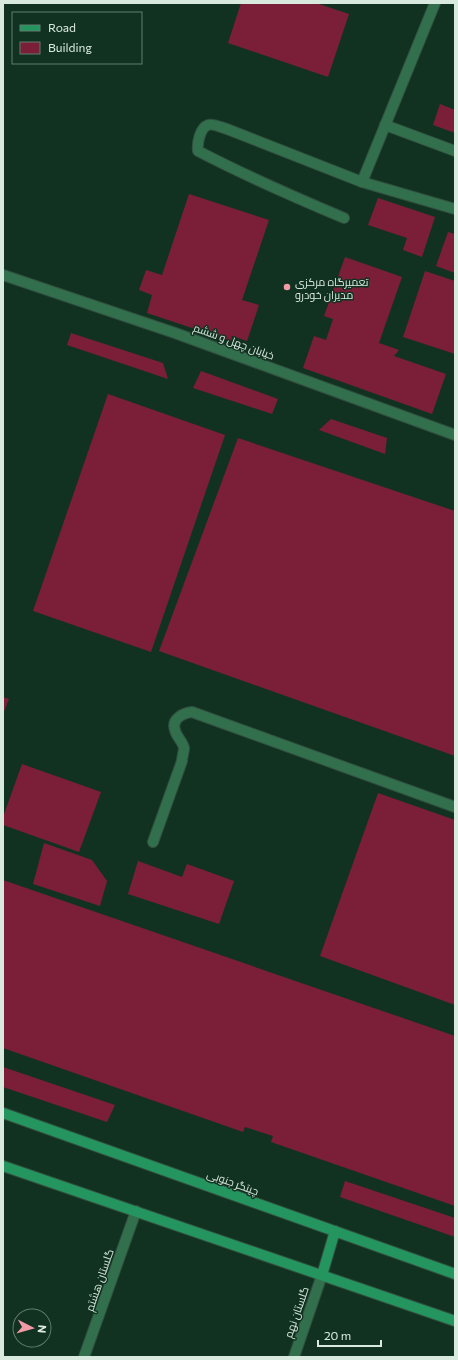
<svg xmlns="http://www.w3.org/2000/svg" width="458" height="1360" viewBox="0 0 458 1360" font-family="Commissioner,Cairo,sans-serif">
	<rect width="100%" height="100%" fill="#123221"/>
	<g fill="#7b1e37">
		<polygon points="241,3 316,3 349,14 328,77 228,43"/>
		<polygon points="440,104 455,110 455,133 433,125"/>
		<polygon points="189,194 269,220 242,300 259,305 247,341 232,336 231,341 147,313 152,295 139,290 146,270 162,275"/>
		<polygon points="378,198 435,217 422,257 403,250 407,238 368,225"/>
		<polygon points="448,232 455,234 455,273 436,266"/>
		<polygon points="345,257 402,277 379,343 399,350 394,356 446,374 432,414 303,368 314,336 326,340 333,319 324,316"/>
		<polygon points="425,271 455,281 455,354 403,337"/>
		<polygon points="71,333 163,363 168,379 67,345"/>
		<polygon points="201,371 278,399 272,414 193,388"/>
		<polygon points="108,394 225,435 151,652 33,611"/>
		<polygon points="331,419 387,438 385,454 319,430"/>
		<polygon points="238,438 455,511 455,756 159,651"/>
		<polygon points="3,697 9,699 3,714"/>
		<polygon points="22,764 101,792 79,852 3,825 3,817"/>
		<polygon points="378,793 455,820 455,1005 320,956"/>
		<polygon points="44,843 92,860 107,881 100,906 33,884"/>
		<polygon points="138,861 182,877 187,864 234,881 219,924 128,894"/>
		<polygon points="3,880 455,1036 455,1206 271,1142 273,1136 245,1127 243,1132 3,1048"/>
		<polygon points="3,1067 115,1105 107,1122 3,1087"/>
		<polygon points="345,1181 455,1218 455,1237 340,1197"/>
	</g>
	<g fill="none" stroke-linecap="round" stroke-linejoin="round">
		<defs>
			<g id="service">
				<polyline points="385,125 455,151"/>
				<polyline points="362,182 435,3"/>
				<path d="M344,218C294,197 246,176 198,151C197,143 200,128 208,125C213,123 222,128 227,129L362,182L455,209"/>
				<path d="M153,842L182,761C182,757 184,752 184,748C183,742 176,736 175,730C171,719 183,713 192,712L455,807"/>
				<polyline points="84,1357 136,1211"/>
				<polyline points="294,1357 322,1275"/>
			</g>
			<polyline id="minor" points="3,275 175,333 455,435"/>
			<g id="secondary">
				<polyline points="3,1113 455,1274"/>
				<polyline points="3,1166 455,1321"/>
				<polyline points="322,1275 335,1231"/>
			</g>
		</defs>
		<use href="#service" stroke="#324f3f" stroke-width="12"/>
		<use href="#minor" stroke="#324f3f" stroke-width="12"/>
		<use href="#secondary" stroke="#324f3f" stroke-width="12"/>
		<use href="#service" stroke="#316f4d" stroke-width="10"/>
		<use href="#minor" stroke="#316f4d" stroke-width="10"/>
		<use href="#secondary" stroke="#259560" stroke-width="10"/>
	</g>
	<circle fill="#f39aa7" stroke="#123221" stroke-width="1.5" cx="287" cy="287" r="4"/>
	<g text-anchor="middle" dominant-baseline="central" stroke-width="3" stroke-linejoin="round" paint-order="stroke">
		<g font-size="11" fill="#d8eade" stroke="#123221" text-anchor="start">
			<text x="295" y="281">تعمیرگاه مرکزی<tspan x="295" dy="13">مدیران خودرو</tspan></text>
		</g>
		<g font-size="11" fill="#d8eade" stroke="#123221">
			<text transform="translate(234 341) rotate(20)">خیابان چهل و ششم</text>
			<text transform="translate(233 1182) rotate(20)">چیتگر جنوبی</text>
			<text transform="translate(99 1280) rotate(-71)">گلستان هشتم</text>
			<text transform="translate(296 1312) rotate(-71)">گلستان نهم</text>
		</g>
	</g>
	<rect width="458" height="1360" fill="none" stroke="#d8eade" stroke-width="8"/>
	<rect x="12" y="12" width="130" height="52" fill="#123221" stroke="#617c6d"/>
	<rect x="20" y="25" width="20" height="6" fill="#259560" stroke="#617c6d"/>
	<text x="48" y="32" font-size="12" fill="#d8eade">Road</text>
	<rect x="20" y="42" width="20" height="12" fill="#7b1e37" stroke="#617c6d"/>
	<text x="48" y="52" font-size="12" fill="#d8eade">Building</text>
	<g transform="translate(32 1328) rotate(96)"><circle r="19" fill="#123221" stroke="#617c6d"/>
	<path d="M0-3L7 15L0 10L-7 15Z" fill="#f39aa7"/>
	<text y="-6" font-size="11" font-weight="bold" text-anchor="middle" fill="#d8eade">N</text>
	</g>
	<path d="M318 1340v6h63v-6" fill="none" stroke="#d8eade" stroke-width="2"/>
	<text x="324" y="1340" font-size="12" fill="#d8eade" stroke="#123221" stroke-width="3" paint-order="stroke">20 m</text>
</svg>
